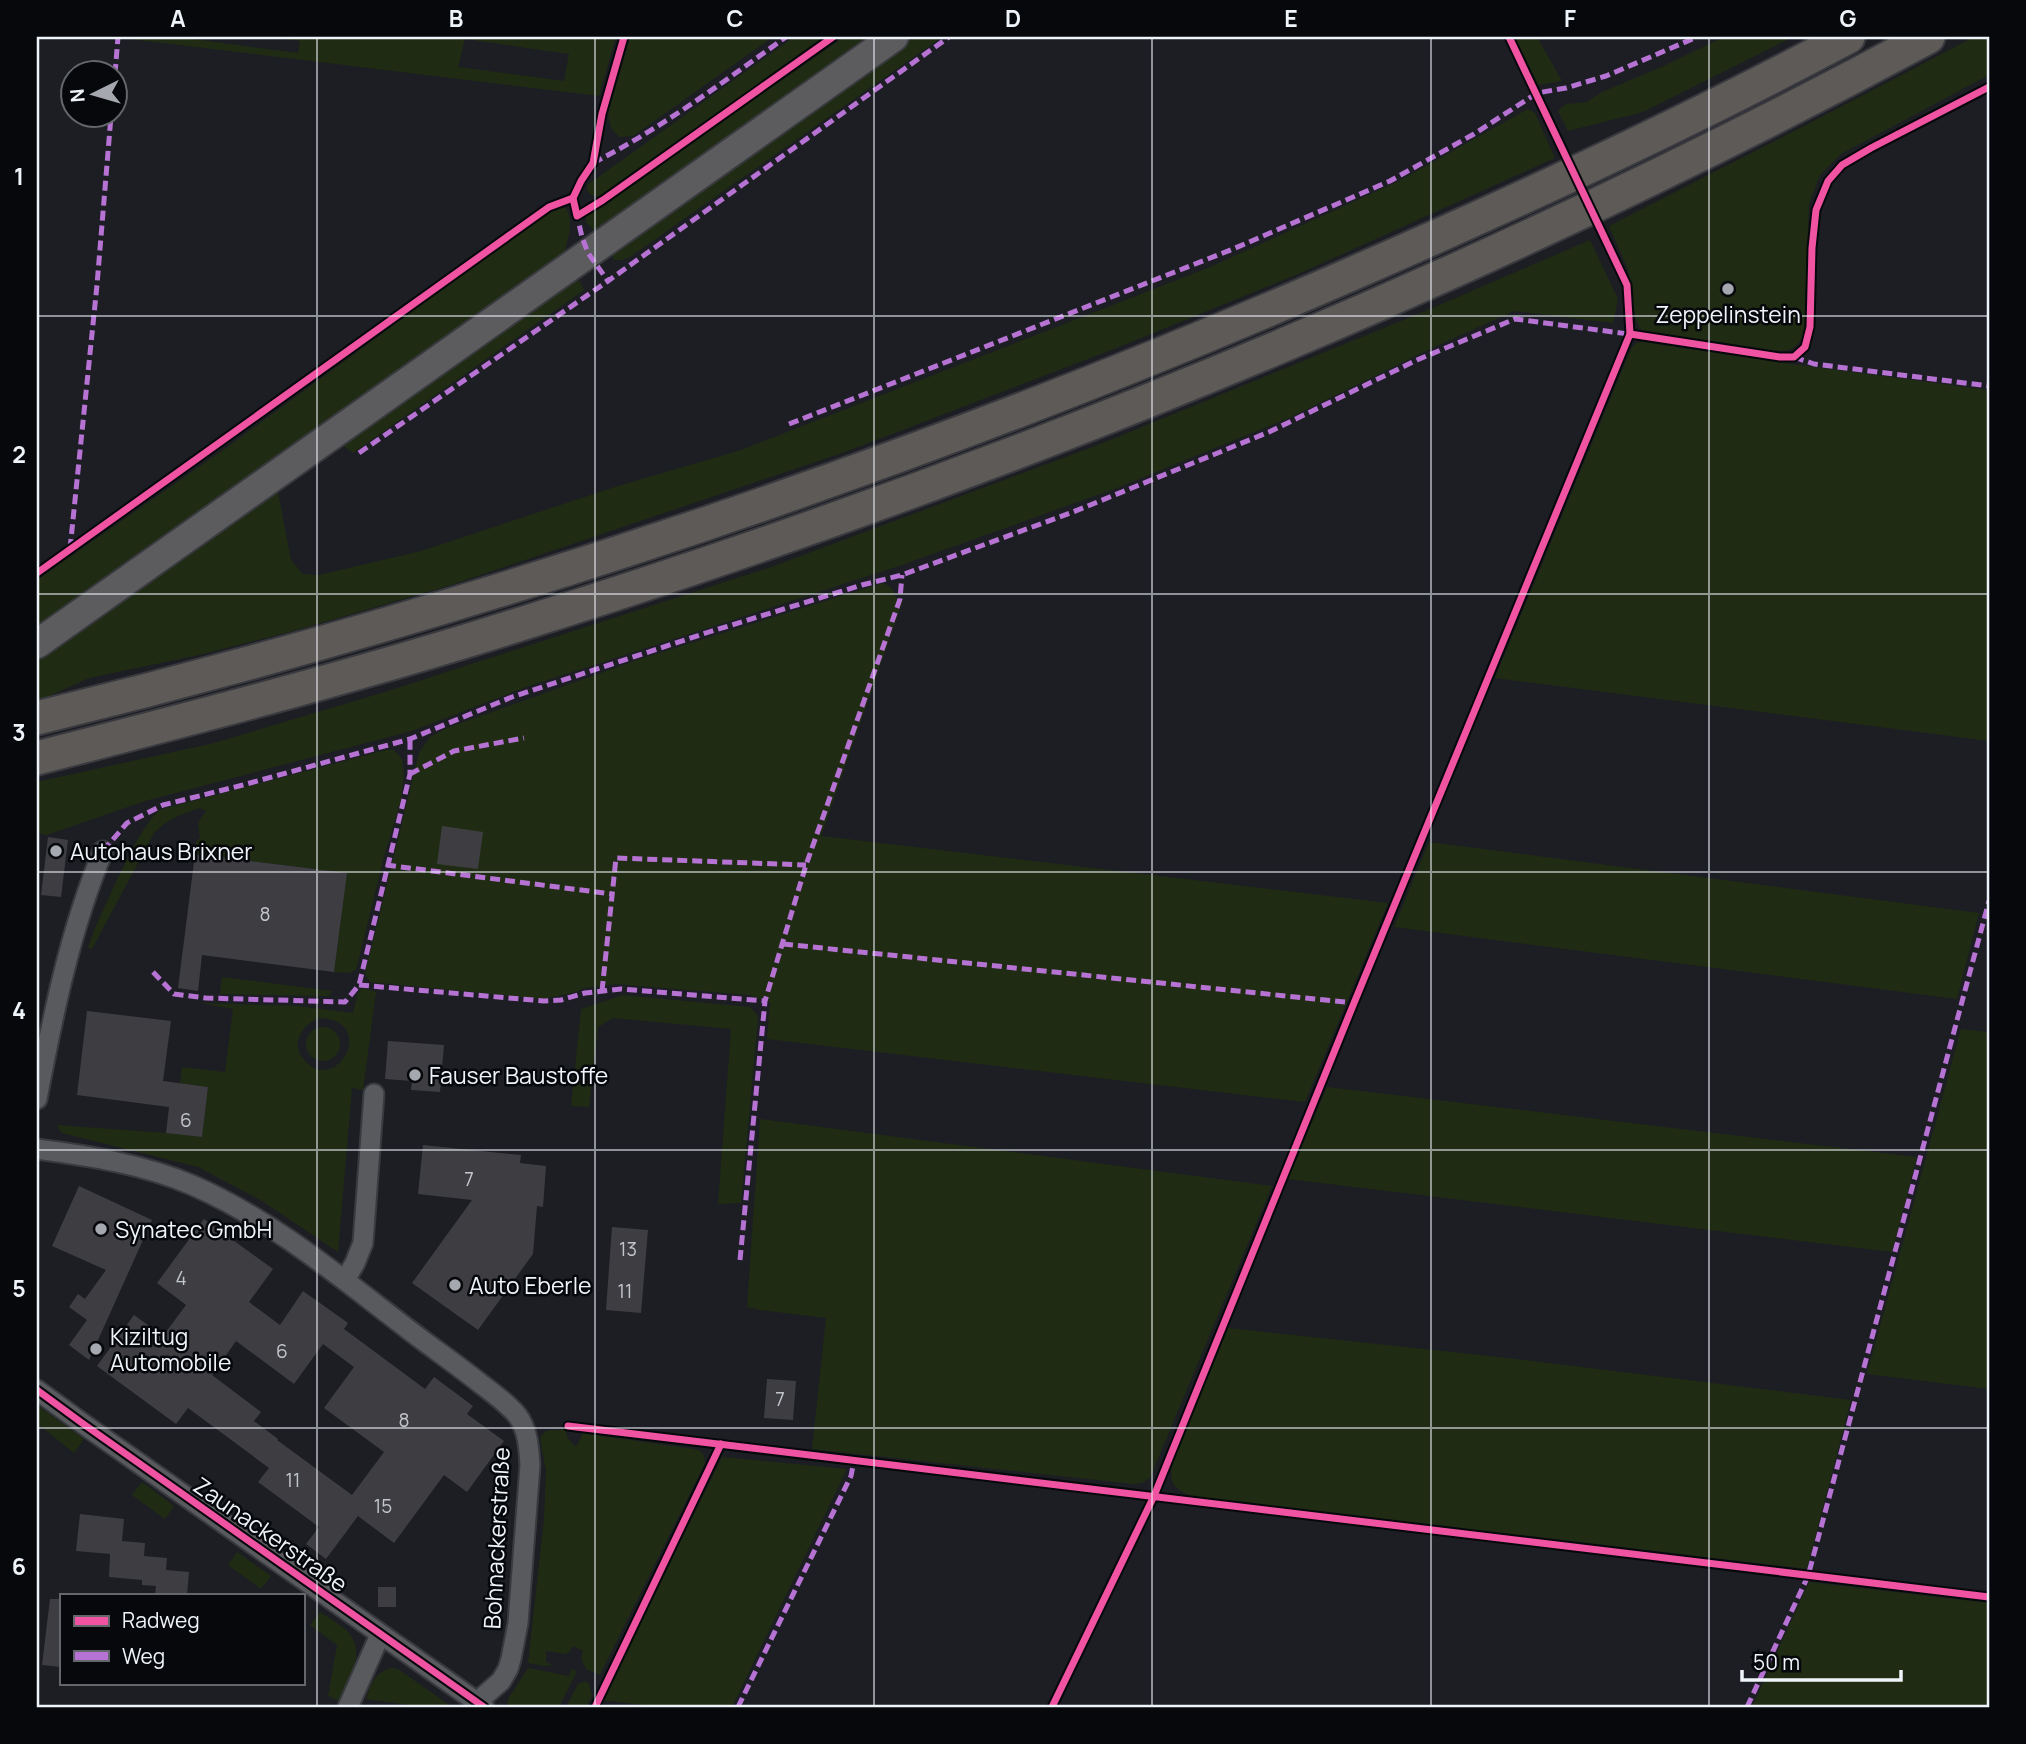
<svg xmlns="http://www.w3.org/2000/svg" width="2026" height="1744" viewBox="0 0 2026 1744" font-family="Manrope,sans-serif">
	<rect width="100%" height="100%" fill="#1c1e24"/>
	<g fill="#1f2c13" fill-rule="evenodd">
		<path d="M113,37H178L298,53L300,41L272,37H616L599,96ZM465,39L569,54L564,81L458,67Z"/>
		<polygon points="630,37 773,37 633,136 619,137 611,128 608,114"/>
		<polygon points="794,37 825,37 601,196 592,196 587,190 587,185"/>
		<polygon points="844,37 871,37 595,232 586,222 586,216"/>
		<polygon points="914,37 942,37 630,257 623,260 614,260 612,256 616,247"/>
		<polygon points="1515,37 1537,37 1562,81 1538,85"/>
		<polygon points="1724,37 1793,37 1643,112 1568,131 1558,111 1566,104 1587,102 1602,92 1659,68"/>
		<path d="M1974,37H1989V75L1841,154L1820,175L1809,204L1804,334C1798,345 1794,351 1780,351L1643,331L1639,327L1636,320L1628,270L1609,226L1804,126Z"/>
		<polygon points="1528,109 1535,113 1555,158 1296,275 1114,349 845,452 448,586 297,630 199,655 89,678 47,697 37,700 37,661 65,638 278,492 291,560 303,574 319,575 421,551 618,486 741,450 1210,267 1399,181"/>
		<path d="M558,207L566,208C574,221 568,240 564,254L114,570L37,628V580L226,448L549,211Z"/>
		<polygon points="1590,240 1618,299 1613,323 1514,311 1430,349 1291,417 1117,488 899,566 526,687 412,731 145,801 47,835 37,833 37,782 214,743 388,691 771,567 1098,445 1423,312"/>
		<polygon points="580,281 584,290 353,453 342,445 569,282"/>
		<polygon points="1643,342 1792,364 1989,390 1989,741 1495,678 1631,349 1636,343"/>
		<path d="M883,583C890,586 895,590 896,598L903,600L821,836L1388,903L1305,1102L767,1039L770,1002L749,995L616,984L584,988L576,992L544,999L370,982L365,974L419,753L430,737L447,728L640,659Z"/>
		<path d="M386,750H394L402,759L404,775L401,800L385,853L356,970L349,973L334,972L347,873L195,854L196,842L200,838L198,823L206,811L200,808C183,814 167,819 154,833L92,949L88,948C95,925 106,904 116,882C129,856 139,831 159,810Z"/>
		<polygon points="1429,842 1979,913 1957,999 1394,927"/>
		<polygon points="222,977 332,991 331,994 327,996 220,994"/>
		<path d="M363,988L376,992L363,1090L352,1088L338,1252L262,1201L198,1167L62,1133L56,1125L166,1133L202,1137L208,1087L180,1083L182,1067L225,1072L233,1009L200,1003L297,1006L353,1013L358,992ZM319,1018C378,1020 338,1094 306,1062C289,1045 301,1026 319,1018Z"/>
		<polygon points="623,995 750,1007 758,1016 741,1203 718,1204 731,1029 613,1018 598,1027 589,1107 571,1106 581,1009"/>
		<circle cx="323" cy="1044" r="17"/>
		<polygon points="1961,1029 1989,1032 1989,1389 1867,1374"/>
		<polygon points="1327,1087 1917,1157 1892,1252 1288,1179"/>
		<polygon points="760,1119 1272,1186 1150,1478 1142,1483 1134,1484 812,1449 826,1318 760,1310 747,1307"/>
		<path d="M1228,1328L1499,1357L1851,1400L1807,1569L1189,1496C1171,1485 1170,1483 1172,1462Z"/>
		<polygon points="37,1405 84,1439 74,1453 43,1428 37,1427"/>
		<polygon points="558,1430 566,1430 567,1437 576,1447 583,1433 699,1450 704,1455 705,1463 600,1675 586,1669 581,1658 583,1651 573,1646 569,1652 565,1654 546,1651 546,1662 553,1665 544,1666 528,1663 544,1519 546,1471 540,1438 546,1431"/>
		<polygon points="722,1457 847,1469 732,1707 658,1707 603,1700"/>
		<polygon points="142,1482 174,1506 165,1519 132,1495"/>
		<polygon points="237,1552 271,1576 261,1589 228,1565"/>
		<polygon points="1809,1582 1989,1603 1989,1707 1752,1707"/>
		<path d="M320,1612C329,1618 340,1624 348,1632C367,1653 349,1680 339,1701L328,1696L337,1645L310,1625Z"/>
		<path d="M392,1668L398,1669L452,1707H422L366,1699C370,1684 376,1671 392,1668Z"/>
		<polygon points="528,1668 569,1676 572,1669 577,1671 559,1707 507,1707 508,1699"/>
		<polygon points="585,1681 589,1683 592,1696 586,1707 566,1707 578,1684"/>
	</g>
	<g fill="#3e3e42" fill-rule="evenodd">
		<polygon points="442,826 483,832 478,869 437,864"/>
		<polygon points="48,837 68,840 61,897 41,895"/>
		<polygon points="195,854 347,873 334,972 202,955 198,991 178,988"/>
		<polygon points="87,1011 171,1021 163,1081 208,1087 202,1137 166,1133 169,1107 77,1095"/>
		<polygon points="388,1041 444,1045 440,1092 411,1090 412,1081 385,1079"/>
		<polygon points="423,1145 521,1155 520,1163 546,1166 543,1207 537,1206 533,1254 478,1330 412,1283 472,1200 418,1194"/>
		<polygon points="79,1186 152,1220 89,1360 69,1345 87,1320 69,1307 78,1294 85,1299 106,1270 52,1246"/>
		<path d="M204,1219L273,1269L249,1302L280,1325L303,1291L348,1323L344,1329L425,1389L434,1377L473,1406L467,1414L504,1441L467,1492L444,1475L394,1543L358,1516L326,1559L306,1544L319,1527L258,1482L269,1468L188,1408L176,1424L97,1366L134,1315L163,1336L186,1305L157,1283ZM236,1341L294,1384L323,1344L354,1367L324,1408L384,1452L352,1495L277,1440L278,1439L254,1421L261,1412L212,1375Z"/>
		<polygon points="612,1227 648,1230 641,1313 606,1310"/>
		<polygon points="767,1379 796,1381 793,1420 764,1418"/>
		<polygon points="80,1514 124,1519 122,1541 145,1543 144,1556 167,1558 166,1570 189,1572 187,1595 155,1595 156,1586 142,1585 142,1580 109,1577 110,1554 76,1551"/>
		<rect x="378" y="1587" width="18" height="20"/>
		<polygon points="50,1599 61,1599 61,1667 42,1665"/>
	</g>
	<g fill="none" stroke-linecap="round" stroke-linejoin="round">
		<defs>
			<g id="minor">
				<path d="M37,1099C53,1015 70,930 103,851"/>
				<path d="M37,1149C89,1156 143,1164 192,1185C277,1222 348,1284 421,1339C441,1354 461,1368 481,1384C493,1393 507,1403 517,1415C528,1429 529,1449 530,1465L518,1623L511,1659L508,1669L501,1681L477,1702"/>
				<polyline points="345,1280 355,1263 363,1243 374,1094"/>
				<polyline points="37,1390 82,1423 484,1707"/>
				<polyline points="348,1707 380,1635"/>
			</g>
			<polyline id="secondary" points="37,644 894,37"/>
			<g id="trunk">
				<path d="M37,718C486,608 923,461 1347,276C1517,202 1685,124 1848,37"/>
				<path d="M37,758C185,720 333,682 479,637C979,483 1467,285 1928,37"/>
			</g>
		</defs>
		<use href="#minor" stroke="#393a3f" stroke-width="23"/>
		<use href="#secondary" stroke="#393a3f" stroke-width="32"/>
		<use href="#trunk" stroke="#393a3f" stroke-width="37"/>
		<use href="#minor" stroke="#585a5e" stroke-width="19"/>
		<use href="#secondary" stroke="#5c5b5d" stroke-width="28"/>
		<use href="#trunk" stroke="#5e5a57" stroke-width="33"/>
		<g stroke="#b673d3" stroke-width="5" stroke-dasharray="10 5" stroke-linecap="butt">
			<polyline points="115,74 118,37"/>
			<path d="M593,163C662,128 723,82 786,37"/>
			<polyline points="576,211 582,237 588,253 608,281 949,37"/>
			<polyline points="1794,357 1814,364 1989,386"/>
			<polyline points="789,424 1233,249 1390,181 1474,134 1537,93 1566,88 1606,76 1697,37"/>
			<polyline points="359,453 608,281"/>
			<polyline points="70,549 97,285 111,116"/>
			<polyline points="410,774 454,751 524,738"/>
			<polyline points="103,851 127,823 163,805 239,786 410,739 512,697 709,632 862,585 902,575 1073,512 1269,432 1417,360 1515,319 1636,335"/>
			<polyline points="386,865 612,894"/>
			<polyline points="783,944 1354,1003"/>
			<polyline points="153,972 174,994 206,998 345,1002 359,985 410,774 410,739"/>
			<polyline points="359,985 544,1001 561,1000 585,993 621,989 765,1001"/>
			<polyline points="602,991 616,858 806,865"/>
			<polyline points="740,1260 765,1001 806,865 900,599 902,575"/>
			<polyline points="738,1707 851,1476 854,1461"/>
			<polyline points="1747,1707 1808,1576 1989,901"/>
		</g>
		<defs>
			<g id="cycleway">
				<polyline points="624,37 602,114 593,163 581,181 573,198 577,216 603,200 833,37"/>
				<polyline points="1630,334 1780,357 1794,357 1805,347 1810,327 1812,248 1816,210 1828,181 1842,165 1871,148 1989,87"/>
				<polyline points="37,573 549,207 573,198"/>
				<polyline points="37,1390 82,1423 484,1707"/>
				<polyline points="568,1426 1989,1597"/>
				<polyline points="595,1707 721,1444"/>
				<polyline points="1052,1707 1154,1496 1354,1003 1630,334 1627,285 1509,37"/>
			</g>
		</defs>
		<use href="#cycleway" stroke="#06080b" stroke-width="11"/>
		<use href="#cycleway" stroke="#f153a3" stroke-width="7"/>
	</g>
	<path fill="none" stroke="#eff3fa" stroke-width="2" stroke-opacity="0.55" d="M317,37V1707M595,37V1707M874,37V1707M1152,37V1707M1431,37V1707M1709,37V1707M37,316H1989M37,594H1989M37,872H1989M37,1150H1989M37,1428H1989"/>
	<g fill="#a5a8af" stroke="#06080b" stroke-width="2.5">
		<circle cx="1728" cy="289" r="7"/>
		<circle cx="56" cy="851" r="7"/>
		<circle cx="415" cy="1075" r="7"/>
		<circle cx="101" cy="1229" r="7"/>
		<circle cx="455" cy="1285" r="7"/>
		<circle cx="96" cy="1349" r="7"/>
	</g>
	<g text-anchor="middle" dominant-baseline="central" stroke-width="5" stroke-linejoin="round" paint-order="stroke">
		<g font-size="19" fill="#c3c6cc">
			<text x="265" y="914">8</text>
			<text x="186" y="1120">6</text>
			<text x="469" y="1179">7</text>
			<text x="628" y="1249">13</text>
			<text x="181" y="1278">4</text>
			<text x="625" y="1291">11</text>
			<text x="282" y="1351">6</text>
			<text x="780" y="1399">7</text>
			<text x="404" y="1420">8</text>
			<text x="293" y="1480">11</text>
			<text x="383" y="1506">15</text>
		</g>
		<g font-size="23" fill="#eff3fa" stroke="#06080b" text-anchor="start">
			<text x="1728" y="314" text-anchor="middle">Zeppelinstein</text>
			<text x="70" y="851">Autohaus Brixner</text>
			<text x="429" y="1075">Fauser Baustoffe</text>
			<text x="115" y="1229">Synatec GmbH</text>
			<text x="469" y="1285">Auto Eberle</text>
			<text x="110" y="1336">Kiziltug<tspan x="110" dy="26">Automobile</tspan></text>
		</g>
		<g font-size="23" fill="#eff3fa" stroke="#06080b">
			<text transform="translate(271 1534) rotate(35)">Zaunackerstraße</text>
			<text transform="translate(496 1538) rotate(-87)">Bohnackerstraße</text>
		</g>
	</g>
	<rect width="2026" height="1744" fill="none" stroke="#06080b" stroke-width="77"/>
	<rect x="60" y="1594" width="245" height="91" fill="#06080b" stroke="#63666b" stroke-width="2"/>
	<rect x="74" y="1616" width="35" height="10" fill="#f153a3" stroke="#63666b" stroke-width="2"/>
	<text x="122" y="1628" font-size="21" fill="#eff3fa">Radweg</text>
	<rect x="74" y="1651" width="35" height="10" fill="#b673d3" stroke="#63666b" stroke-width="2"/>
	<text x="122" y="1664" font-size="21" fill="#eff3fa">Weg</text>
	<g transform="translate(94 94) rotate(265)"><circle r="33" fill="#06080b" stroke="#63666b" stroke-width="2"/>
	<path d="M0-5L12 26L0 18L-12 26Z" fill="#a5a8af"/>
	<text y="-10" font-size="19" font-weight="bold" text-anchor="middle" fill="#eff3fa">N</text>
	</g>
	<path d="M1742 1670v10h159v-10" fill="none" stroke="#eff3fa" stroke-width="3.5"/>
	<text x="1753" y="1670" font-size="21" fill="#eff3fa" stroke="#06080b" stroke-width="5" paint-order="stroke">50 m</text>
	<rect x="38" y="38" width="1950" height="1668" fill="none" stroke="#eff3fa" stroke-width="2.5"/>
	<g font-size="23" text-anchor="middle" font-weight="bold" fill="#eff3fa">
		<text x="178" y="27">A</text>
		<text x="456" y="27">B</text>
		<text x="735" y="27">C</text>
		<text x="1013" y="27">D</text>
		<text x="1291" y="27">E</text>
		<text x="1570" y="27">F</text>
		<text x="1848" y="27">G</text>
		<text x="19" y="185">1</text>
		<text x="19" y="463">2</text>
		<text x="19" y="741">3</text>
		<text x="19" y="1019">4</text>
		<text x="19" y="1297">5</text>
		<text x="19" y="1575">6</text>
	</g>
</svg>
